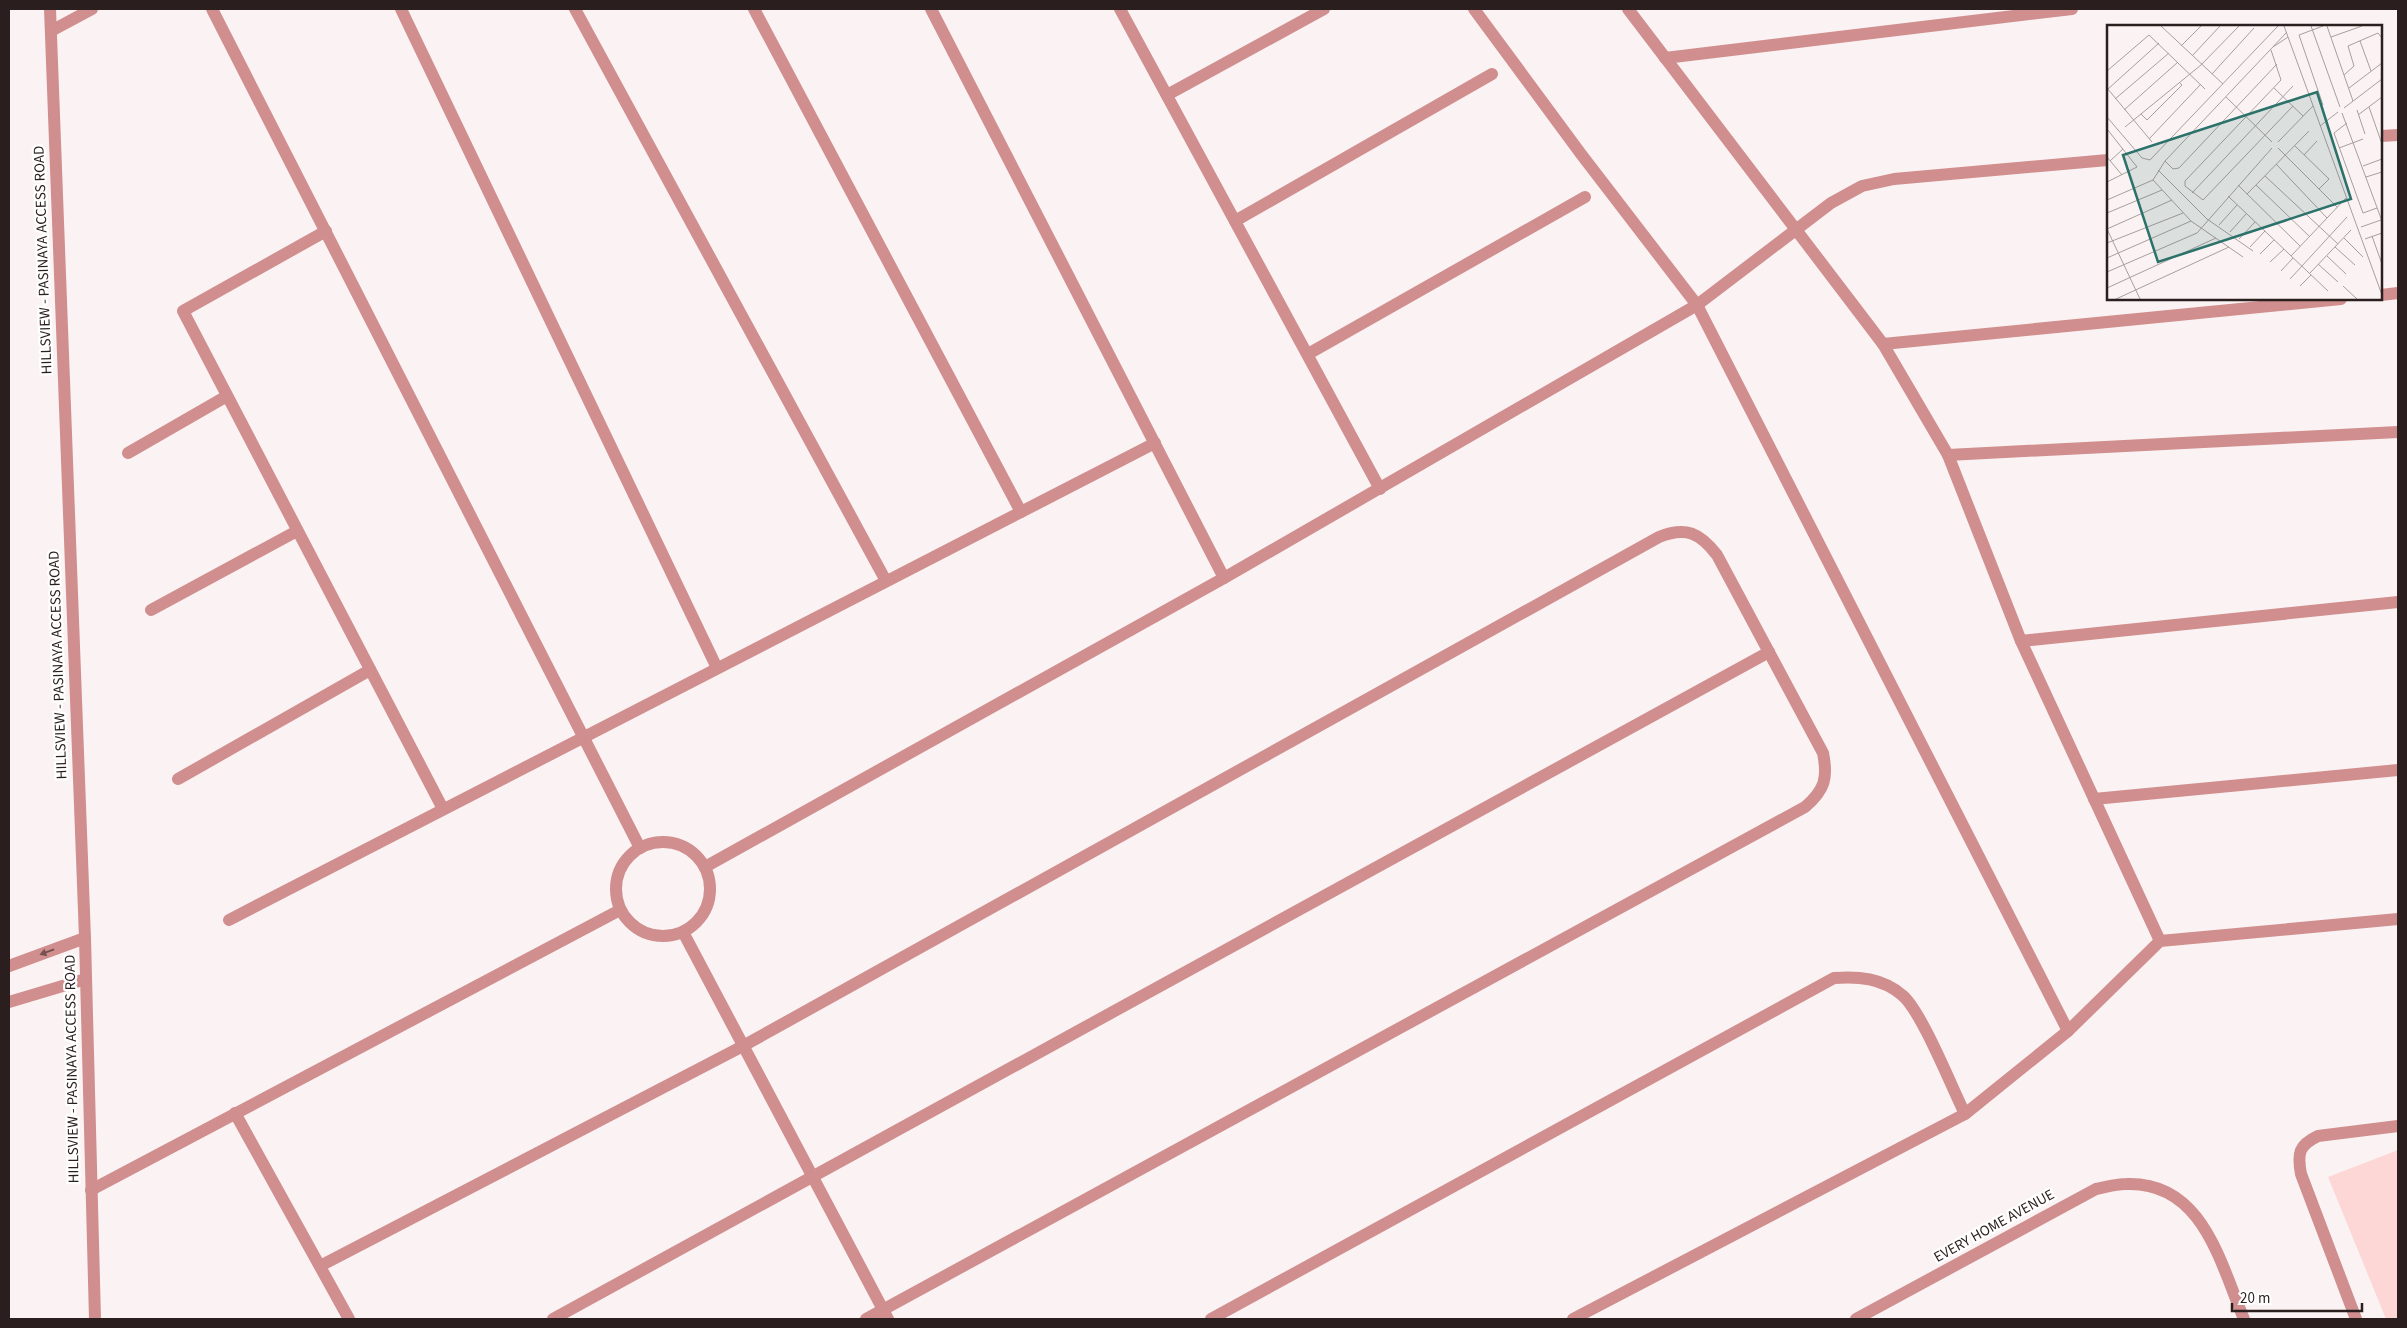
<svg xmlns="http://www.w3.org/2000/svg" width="2407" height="1328" viewBox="0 0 2407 1328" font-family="'Source Sans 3',sans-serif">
	<rect width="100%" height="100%" fill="#fbf3f3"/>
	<polygon fill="#fcd7d6" points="2398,1150 2398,1319 2386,1319 2328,1177"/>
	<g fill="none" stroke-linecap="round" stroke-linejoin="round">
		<g stroke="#d18e8e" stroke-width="12">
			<polyline points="212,9 640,848"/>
			<polyline points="401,9 717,668"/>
			<polyline points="575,9 886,581"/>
			<polyline points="754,9 1021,512"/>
			<polyline points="931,9 1224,578"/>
			<polyline points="1120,9 1380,489"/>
			<polyline points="1474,9 1581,154 1697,305 2068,1031"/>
			<polyline points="1628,9 1883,344 1948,455 2021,641 2160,941"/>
			<polyline points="51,31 92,9"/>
			<polyline points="1665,58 2072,9"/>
			<polyline points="1167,95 1324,9"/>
			<polyline points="2381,136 2398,135"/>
			<polyline points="1235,221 1492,74"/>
			<polyline points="326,231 183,311 443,809"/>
			<polyline points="2381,295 2398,293"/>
			<polyline points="1883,344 2341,299"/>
			<polyline points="1308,354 1585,197"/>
			<polyline points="128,453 227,396"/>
			<polyline points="1948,455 2398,432"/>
			<polyline points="151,610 297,531"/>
			<polyline points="2021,641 2398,602"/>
			<polyline points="178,779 370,670"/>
			<polyline points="2094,799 2398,770"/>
			<circle cx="663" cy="889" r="47"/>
			<polyline points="705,867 1224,578 1697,305 1831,203 1862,186 1894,179 2108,160"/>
			<polyline points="229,920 1155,443"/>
			<polyline points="683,932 888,1319"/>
			<polyline points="9,966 85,938"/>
			<polyline points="9,1002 86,979"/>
			<polyline points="235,1113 349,1319"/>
			<polyline points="91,1190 620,910"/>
			<path d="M320,1266L743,1046L1659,537C1686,526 1700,533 1717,555L1823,753C1828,778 1825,790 1805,807L866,1319"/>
			<polyline points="553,1319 1769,652"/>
			<path d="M1211,1319L1834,978C1858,976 1882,978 1902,995C1921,1010 1952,1088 1965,1114"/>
			<polyline points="1573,1319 1965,1114 2068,1031 2160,941 2398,919"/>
			<path d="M2356,1319L2301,1174C2297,1153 2299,1145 2318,1136L2398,1126"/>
		</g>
		<g stroke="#d18e8e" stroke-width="12">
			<polyline points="50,9 85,938 95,1319"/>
			<path d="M1856,1319L2096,1189C2106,1187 2116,1184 2126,1184C2203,1181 2220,1263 2244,1319"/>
		</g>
	</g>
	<defs><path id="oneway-solid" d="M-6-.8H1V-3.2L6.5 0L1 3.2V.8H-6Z" transform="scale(1.25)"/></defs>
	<use fill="#765050" href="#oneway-solid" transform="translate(47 952) rotate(160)"/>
	<g text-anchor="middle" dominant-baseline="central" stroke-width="4.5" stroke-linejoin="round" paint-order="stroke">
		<g font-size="15" fill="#2b1e1e" stroke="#fff">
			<text transform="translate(43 260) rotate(-92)">HILLSVIEW - PASINAYA ACCESS ROAD</text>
			<text transform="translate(58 665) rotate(-92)">HILLSVIEW - PASINAYA ACCESS ROAD</text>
			<text transform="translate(72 1069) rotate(-91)">HILLSVIEW - PASINAYA ACCESS ROAD</text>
			<text transform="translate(1994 1226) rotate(-29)">EVERY HOME AVENUE</text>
		</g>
	</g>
	<g transform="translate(2107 25)">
		<rect width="275" height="275" fill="#fbf3f3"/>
		<path fill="none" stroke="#a89e9e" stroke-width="1" d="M54,1L116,59M177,1L275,270M204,1L233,82M216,1L192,10L216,80M220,1L246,76M224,12L255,1M253,16L264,46M74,21L94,1M166,22L181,12M164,25L174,55L78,156V161L96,175L186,81M85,31L113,1M0,46L42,10L98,64M105,49L147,3M237,50L247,41L241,21L271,8L275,13M0,63L45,117M167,63L196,91M242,63L275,38M1,64L52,18M119,72L165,117M8,74L62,28M262,82L275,119M237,83L275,54M17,85L71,37M250,85L258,109M235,88L275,196M34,89L40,95L75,60L72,57M251,90L275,72M0,92L35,133L43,135L171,1M240,98L227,108L256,188L270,183M213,101L231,87M18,102L94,40L132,1M0,104L30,142L0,157M42,114L94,59M171,117L206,81M188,121L222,154L212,164M171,123L230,182M232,123L256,114M197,130L210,116M0,132L15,150M3,136L16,124M58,136L66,144L72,143L170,39M169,139L220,193M256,141L275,134M51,145L100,194L146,226M158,151L231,219M259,152L275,147M46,155L84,196L136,232M131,160L193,221M149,160L202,211M85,168L186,61M140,169L202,106M121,171L221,266M0,175L46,155L58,136L180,7M0,188L55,165M112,200L130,180M254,202L274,195M0,204L33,274M0,204L65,175M123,207L139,189M265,211L275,239M237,213L256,232M132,214L148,197M258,214L275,208M0,218L76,188M143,222L158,206M228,222L248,240M153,229L167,215M184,231L239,173M220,231L239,249M0,233L84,196M163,237L177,224M211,239L231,257M174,246L186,233M0,247L90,208L165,123M203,248L244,205M183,254L240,192M193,261L204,250M236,261L250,274M0,263L109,213M9,274L122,222"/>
		<path fill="#2b726a" fill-opacity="0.15" stroke="#2b726a" stroke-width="2.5" d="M210,67L244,174L51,237L16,130Z"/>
		<rect width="275" height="275" fill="none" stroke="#2b1e1e" stroke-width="2.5"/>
	</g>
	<rect width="2407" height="1328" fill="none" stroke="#2b1e1e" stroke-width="20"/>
	<path d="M2232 1303v8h130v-8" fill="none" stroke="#2b1e1e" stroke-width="2.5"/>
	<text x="2240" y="1303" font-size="15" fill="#2b1e1e" stroke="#ffffff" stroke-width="4" paint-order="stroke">20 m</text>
</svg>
